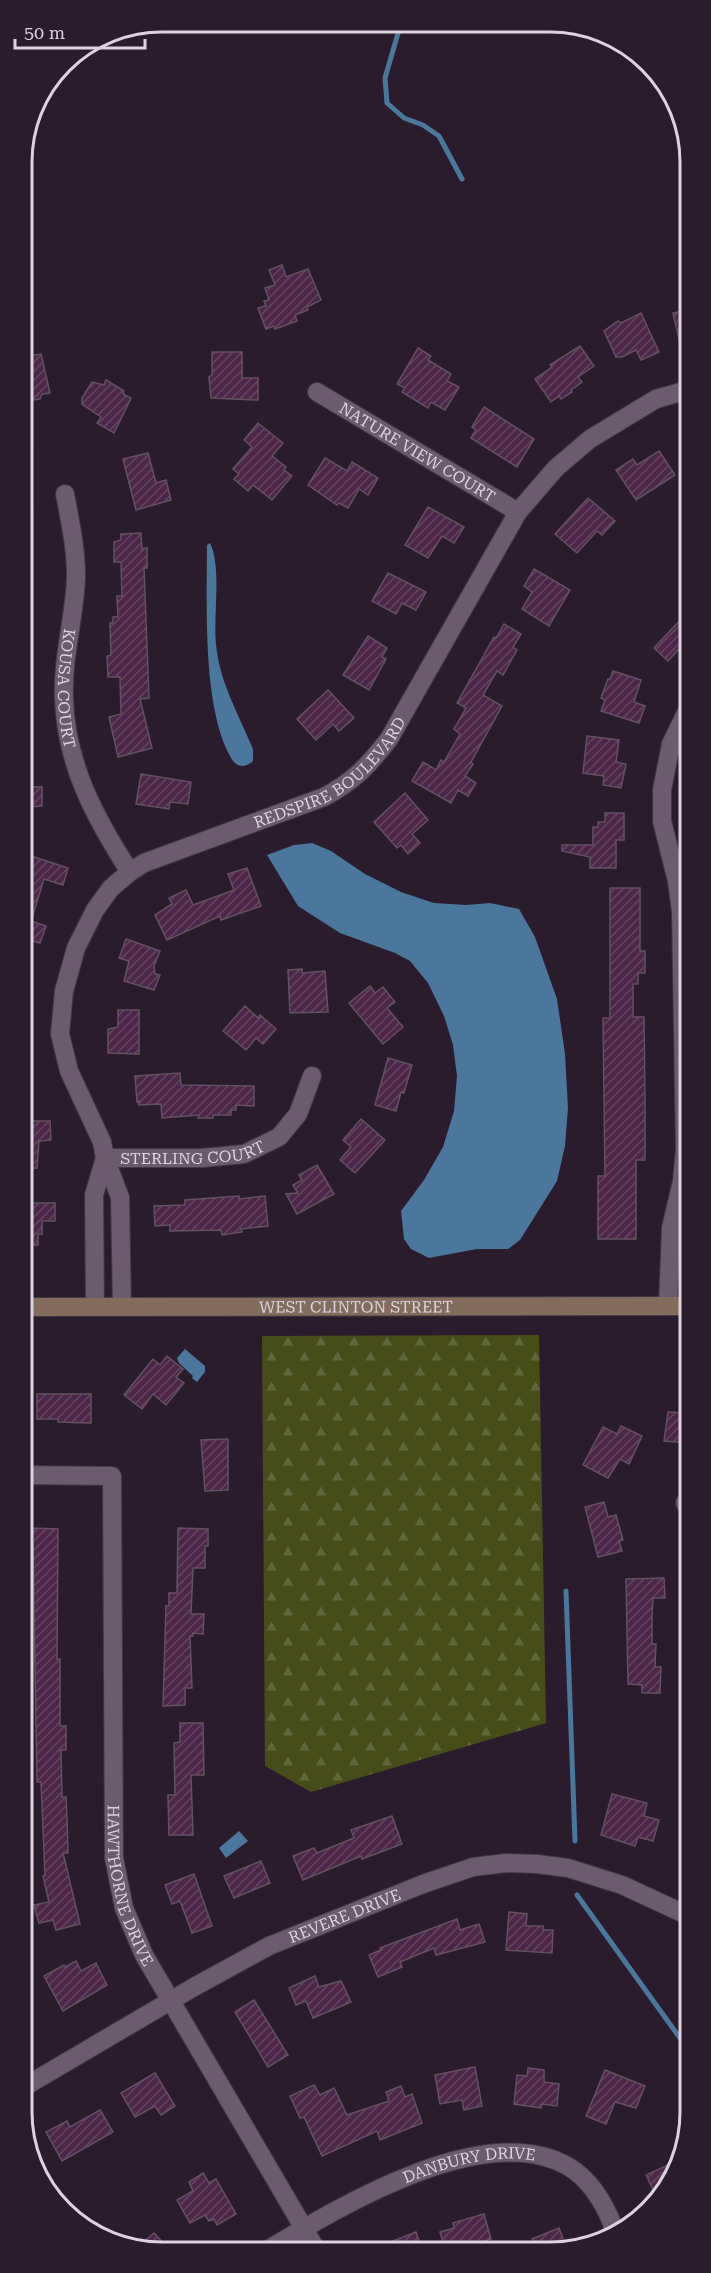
<svg xmlns="http://www.w3.org/2000/svg" width="711" height="2273" viewBox="0 0 711 2273" font-family="'Roboto Serif',serif">
	<defs>
		<pattern id="forest-firs" width="22" height="20" patternUnits="userSpaceOnUse" patternTransform="scale(1.5)"><rect width="22" height="20" fill="#464d19"/><path d="M5 1l3.5 6h-7zM16 11l3.5 6h-7z" fill="#60663a"/></pattern>
		<pattern id="building-hatch" width="6" height="6" patternUnits="userSpaceOnUse" patternTransform="scale(1.5)"><rect width="6" height="6" fill="#4c2749"/><path d="M-1 1l2-2M0 6l6-6M5 7l2-2" fill="none" stroke="#654563"/></pattern>
	</defs>
	<rect width="100%" height="100%" fill="#2b1c2d"/>
	<polygon fill="url(#forest-firs)" points="539,1335 546,1723 311,1792 265,1766 262,1336"/>
	<g fill="#4a779b">
		<path d="M210,543C222,568 213,615 216,644C219,681 239,715 253,749V761C245,768 237,768 231,758C202,708 207,604 207,545Z"/>
		<polygon points="312,843 331,851 365,874 401,892 434,903 466,905 490,903 519,909 535,937 557,999 565,1054 568,1108 565,1146 557,1181 520,1240 508,1249 477,1249 429,1258 411,1249 404,1239 401,1211 424,1180 443,1147 454,1111 457,1076 453,1045 444,1016 428,983 410,961 395,953 340,933 298,906 267,855 294,845"/>
		<polygon points="185,1349 205,1366 205,1372 197,1382 192,1378 193,1376 179,1363 177,1358"/>
		<polygon points="239,1831 248,1841 226,1858 219,1848"/>
	</g>
	<g fill="none" stroke-linecap="round" stroke-linejoin="round">
		<g stroke="#4a779b" stroke-width="5">
			<polyline points="401,23 385,78 387,103 404,118 423,125 439,136 462,179"/>
			<polyline points="566,1591 575,1841"/>
			<polyline points="577,1895 690,2052"/>
		</g>
	</g>
	<g fill="url(#building-hatch)" stroke="#655062" stroke-width="1.5">
		<polygon points="282,265 286,277 308,269 321,300 307,307 308,310 295,315 297,321 275,329 274,326 266,329 258,308 266,306 264,301 269,300 265,288 275,285 269,270"/>
		<polygon points="688,310 688,351 682,352 673,313"/>
		<polygon points="641,313 659,352 641,360 636,350 622,357 616,357 604,331 618,321 621,323"/>
		<polygon points="580,346 594,366 578,377 582,382 571,390 572,392 561,399 559,396 551,402 535,379 552,367 550,365"/>
		<polygon points="418,348 431,356 428,360 451,374 447,381 459,387 445,410 431,402 428,408 402,392 405,388 397,384"/>
		<polygon points="212,352 242,352 242,378 258,378 258,400 211,398 209,377 212,375"/>
		<polygon points="41,354 50,393 42,394 40,399 33,400 29,397 22,398 22,357"/>
		<polygon points="106,380 124,391 123,394 131,398 114,433 97,423 101,417 82,404 82,398 92,382 104,385"/>
		<polygon points="484,407 534,439 517,467 471,438 476,430 472,427"/>
		<polygon points="258,423 283,443 272,456 286,467 284,470 292,476 272,500 253,485 248,491 234,479 239,474 233,469 252,447 244,440"/>
		<polygon points="659,451 675,475 636,500 616,470 633,459 637,465"/>
		<polygon points="148,453 156,483 166,480 171,500 136,510 123,459"/>
		<polygon points="325,458 347,471 352,462 378,478 368,495 359,489 348,508 339,503 337,505 308,485"/>
		<polygon points="588,498 615,521 602,535 597,531 577,553 555,534"/>
		<polygon points="428,507 464,527 454,543 442,536 428,558 405,545"/>
		<polygon points="141,533 142,549 147,548 147,568 144,568 149,698 140,699 152,748 118,757 109,717 121,714 120,677 108,677 107,656 111,655 110,623 113,623 113,617 118,617 117,596 122,596 121,562 114,562 114,542 121,540 121,534"/>
		<polygon points="534,569 570,590 549,626 522,609 532,592 524,586"/>
		<polygon points="388,573 426,592 416,610 402,603 396,614 372,601"/>
		<polygon points="688,612 688,645 681,652 678,650 668,661 654,648"/>
		<polygon points="504,624 521,634 513,647 517,650 503,675 497,671 483,695 502,706 471,762 473,764 465,776 476,783 468,796 458,790 451,803 412,781 423,762 436,770 441,760 444,762 460,734 454,729 466,708 457,703 494,637 496,638"/>
		<polygon points="368,636 387,648 382,657 386,659 369,690 343,675"/>
		<polygon points="613,671 641,680 634,702 645,706 639,723 601,711 605,700 601,698 608,679 610,679"/>
		<polygon points="328,690 354,718 339,731 333,724 316,740 297,719"/>
		<polygon points="587,736 619,740 616,762 626,764 621,788 603,785 604,776 583,773"/>
		<polygon points="141,774 191,782 188,804 170,802 169,809 136,804"/>
		<polygon points="22,787 42,787 42,806 22,807"/>
		<polygon points="405,793 428,820 412,834 420,843 408,854 401,845 397,848 374,822"/>
		<polygon points="605,813 624,813 624,840 616,840 616,868 590,868 590,857 562,851 562,845 593,845 593,827 598,827 598,822 605,822"/>
		<polygon points="25,854 68,868 63,885 44,879 31,921 46,926 40,943 26,939 22,940 22,863"/>
		<polygon points="247,868 261,906 221,920 220,916 167,940 155,915 172,904 169,898 186,890 193,905 234,890 228,874"/>
		<polygon points="610,888 640,888 640,951 645,951 645,973 638,973 638,984 633,984 633,1017 644,1017 645,1096 645,1160 636,1160 636,1239 598,1239 598,1176 605,1176 603,1018 610,1018"/>
		<polygon points="126,939 160,951 154,966 155,974 160,975 154,990 124,981 129,961 119,958"/>
		<polygon points="302,969 302,973 325,971 328,1012 290,1013 288,970"/>
		<polygon points="370,986 375,993 383,987 395,1002 387,1008 403,1027 383,1044 349,1003"/>
		<polygon points="245,1006 258,1018 260,1015 276,1029 263,1044 256,1038 246,1050 223,1031"/>
		<polygon points="118,1010 139,1010 139,1054 108,1053 108,1029 118,1027"/>
		<polygon points="388,1058 412,1065 404,1093 401,1092 396,1111 375,1105"/>
		<polygon points="180,1073 181,1085 254,1086 254,1106 236,1105 236,1110 231,1110 231,1115 213,1115 213,1118 198,1118 199,1115 162,1118 161,1104 139,1105 139,1101 137,1102 135,1076"/>
		<polygon points="361,1119 385,1140 355,1173 340,1160 351,1147 343,1140"/>
		<polygon points="29,1121 50,1121 51,1140 39,1141 37,1168 22,1169 22,1125 29,1125"/>
		<polygon points="317,1165 334,1194 297,1214 286,1194 298,1193 293,1185 302,1180 299,1175"/>
		<polygon points="239,1196 239,1199 265,1196 268,1226 241,1229 242,1232 222,1235 221,1230 170,1231 170,1225 155,1226 154,1206 185,1205 185,1200"/>
		<polygon points="23,1203 55,1203 55,1221 42,1221 42,1234 38,1234 38,1245 23,1245"/>
		<polygon points="167,1356 183,1369 176,1377 184,1383 166,1405 153,1394 142,1409 124,1395 153,1359 160,1365"/>
		<polygon points="37,1394 91,1394 91,1423 58,1422 58,1419 37,1419"/>
		<polygon points="668,1412 689,1413 689,1443 664,1441"/>
		<polygon points="621,1426 642,1436 629,1464 620,1459 608,1478 583,1465 603,1427 617,1434"/>
		<polygon points="228,1439 228,1490 205,1491 201,1440"/>
		<polygon points="604,1502 608,1517 616,1515 623,1540 619,1541 622,1551 598,1557 585,1507"/>
		<polygon points="30,1528 58,1529 57,1659 60,1659 60,1726 66,1726 66,1750 61,1750 62,1797 66,1797 67,1819 68,1853 63,1853 80,1924 56,1930 53,1920 39,1923 34,1905 49,1902 43,1876 45,1875 41,1782 37,1782 33,1544 29,1544"/>
		<polygon points="178,1528 208,1529 208,1546 205,1546 205,1568 193,1568 191,1614 204,1614 203,1634 193,1633 193,1636 190,1636 192,1688 185,1688 185,1705 163,1706 166,1606 169,1606 169,1593 177,1593"/>
		<polygon points="664,1578 665,1598 653,1598 652,1615 652,1644 656,1644 655,1667 661,1667 660,1693 642,1693 642,1685 628,1684 626,1579"/>
		<polygon points="180,1723 203,1723 204,1775 191,1775 193,1835 169,1835 168,1795 175,1795 174,1743 180,1742"/>
		<polygon points="612,1794 647,1803 644,1816 659,1820 653,1841 638,1837 635,1846 601,1835"/>
		<polygon points="392,1816 402,1844 362,1859 361,1856 303,1880 293,1856 314,1848 317,1853 354,1838 351,1830"/>
		<polygon points="261,1861 270,1883 234,1898 224,1876"/>
		<polygon points="194,1874 212,1926 192,1933 180,1901 172,1904 165,1885"/>
		<polygon points="509,1912 527,1914 526,1926 543,1926 543,1930 553,1930 552,1953 506,1950"/>
		<polygon points="457,1919 460,1930 479,1924 485,1942 436,1955 434,1948 400,1962 402,1967 378,1977 369,1955 381,1950 380,1948"/>
		<polygon points="76,1961 81,1971 96,1963 107,1985 63,2011 44,1976 64,1965 65,1967"/>
		<polygon points="315,1976 319,1987 341,1981 351,2002 313,2018 306,2001 296,2005 289,1988"/>
		<polygon points="254,2000 288,2055 268,2067 235,2012"/>
		<polygon points="475,2067 482,2106 464,2110 462,2100 440,2104 435,2075"/>
		<polygon points="528,2068 544,2070 544,2082 559,2084 557,2106 542,2104 541,2108 514,2104 517,2075 527,2076"/>
		<polygon points="605,2070 645,2086 636,2108 615,2102 606,2124 586,2116"/>
		<polygon points="155,2073 175,2106 161,2115 155,2106 135,2117 121,2093"/>
		<polygon points="314,2085 320,2095 334,2088 347,2115 389,2101 386,2092 401,2086 405,2097 412,2094 422,2123 380,2140 377,2131 322,2156 304,2117 300,2118 290,2096"/>
		<polygon points="100,2110 113,2132 62,2161 46,2132 67,2121 70,2127"/>
		<polygon points="681,2159 679,2166 658,2200 646,2175"/>
		<polygon points="203,2173 209,2183 216,2179 236,2214 217,2225 214,2219 209,2221 205,2215 190,2223 177,2200 193,2191 189,2182"/>
		<polygon points="484,2214 491,2239 455,2249 445,2249 440,2232 454,2228 453,2223"/>
		<polygon points="559,2228 567,2249 536,2249 532,2239"/>
		<polygon points="416,2232 422,2249 375,2249 375,2248"/>
		<polygon points="154,2233 169,2249 136,2249"/>
	</g>
	<g fill="none" stroke-linecap="round" stroke-linejoin="round">
		<defs>
			<g id="street">
				<path id="s1" d="M317,392L518,512"/>
				<path id="s2" d="M65,494C70,521 76,548 76,576C75,617 62,657 64,699C66,764 95,818 130,872"/>
				<path id="s3" d="M105,1158H202L244,1154L279,1137L298,1114L312,1076"/>
				<polyline points="668,1306 671,1228 682,1181 685,1150 681,912 677,881 662,821 662,790 671,744 688,709"/>
				<polyline points="95,1307 94,1195 105,1158"/>
				<path id="s4" d="M122,1307L120,1197L105,1158L102,1142L69,1071L60,1034L64,991L76,948L95,910L111,888L130,872L144,863L324,797C354,781 368,766 389,739L518,512L556,468L590,439L656,399L688,390"/>
				<path id="s5" d="M23,1475L112,1476L114,1858L124,1908L144,1955L316,2249"/>
				<polyline points="685,1503 689,1510"/>
				<path id="s6" d="M24,2087L194,1987L269,1946L423,1884L473,1867L506,1863L537,1864L568,1868L622,1885L689,1916"/>
				<path id="s7" d="M269,2249C341,2206 486,2118 569,2167C591,2180 605,2205 614,2228"/>
			</g>
			<g id="secondary">
				<path id="s8" d="M23,1307L689,1306"/>
			</g>
		</defs>
		<use href="#street" stroke="#433745" stroke-width="20"/>
		<use href="#secondary" stroke="#433745" stroke-width="20"/>
		<use href="#street" stroke="#6c5a6e" stroke-width="18"/>
		<use href="#secondary" stroke="#846c5d" stroke-width="18"/>
	</g>
	<g text-anchor="middle" dominant-baseline="central" stroke-width="4.5" stroke-linejoin="round" paint-order="stroke">
		<g font-size="16" fill="#ddd3de" stroke="#2b1c2d">
			<text stroke="none"><textPath href="#s1" startOffset="117">NATURE VIEW COURT</textPath></text>
			<text stroke="none"><textPath href="#s2" startOffset="196">KOUSA COURT</textPath></text>
			<text stroke="none"><textPath href="#s4" startOffset="694">REDSPIRE BOULEVARD</textPath></text>
			<text stroke="none"><textPath href="#s3" startOffset="88">STERLING COURT</textPath></text>
			<text stroke="none"><textPath href="#s8" startOffset="333">WEST CLINTON STREET</textPath></text>
			<text stroke="none"><textPath href="#s5" startOffset="501">HAWTHORNE DRIVE</textPath></text>
			<text stroke="none"><textPath href="#s6" startOffset="364">REVERE DRIVE</textPath></text>
			<text stroke="none"><textPath href="#s7" startOffset="220">DANBURY DRIVE</textPath></text>
		</g>
	</g>
	<path d="M0 0H711V2273H0ZM162 32H550A130 130 0 0 1 680 162V2112A130 130 0 0 1 550 2242H162A130 130 0 0 1 32 2112V162A130 130 0 0 1 162 32Z" fill="#2b1c2d" fill-rule="evenodd"/>
	<path fill="none" stroke="#ddd3de" stroke-width="3" d="M162 32H550A130 130 0 0 1 680 162V2112A130 130 0 0 1 550 2242H162A130 130 0 0 1 32 2112V162A130 130 0 0 1 162 32Z"/>
	<path d="M15 39v9h130v-9" fill="none" stroke="#ddd3de" stroke-width="3"/>
	<text x="24" y="39" font-size="18" fill="#ddd3de" stroke="#2b1c2d" stroke-width="4.5" paint-order="stroke">50 m</text>
</svg>
